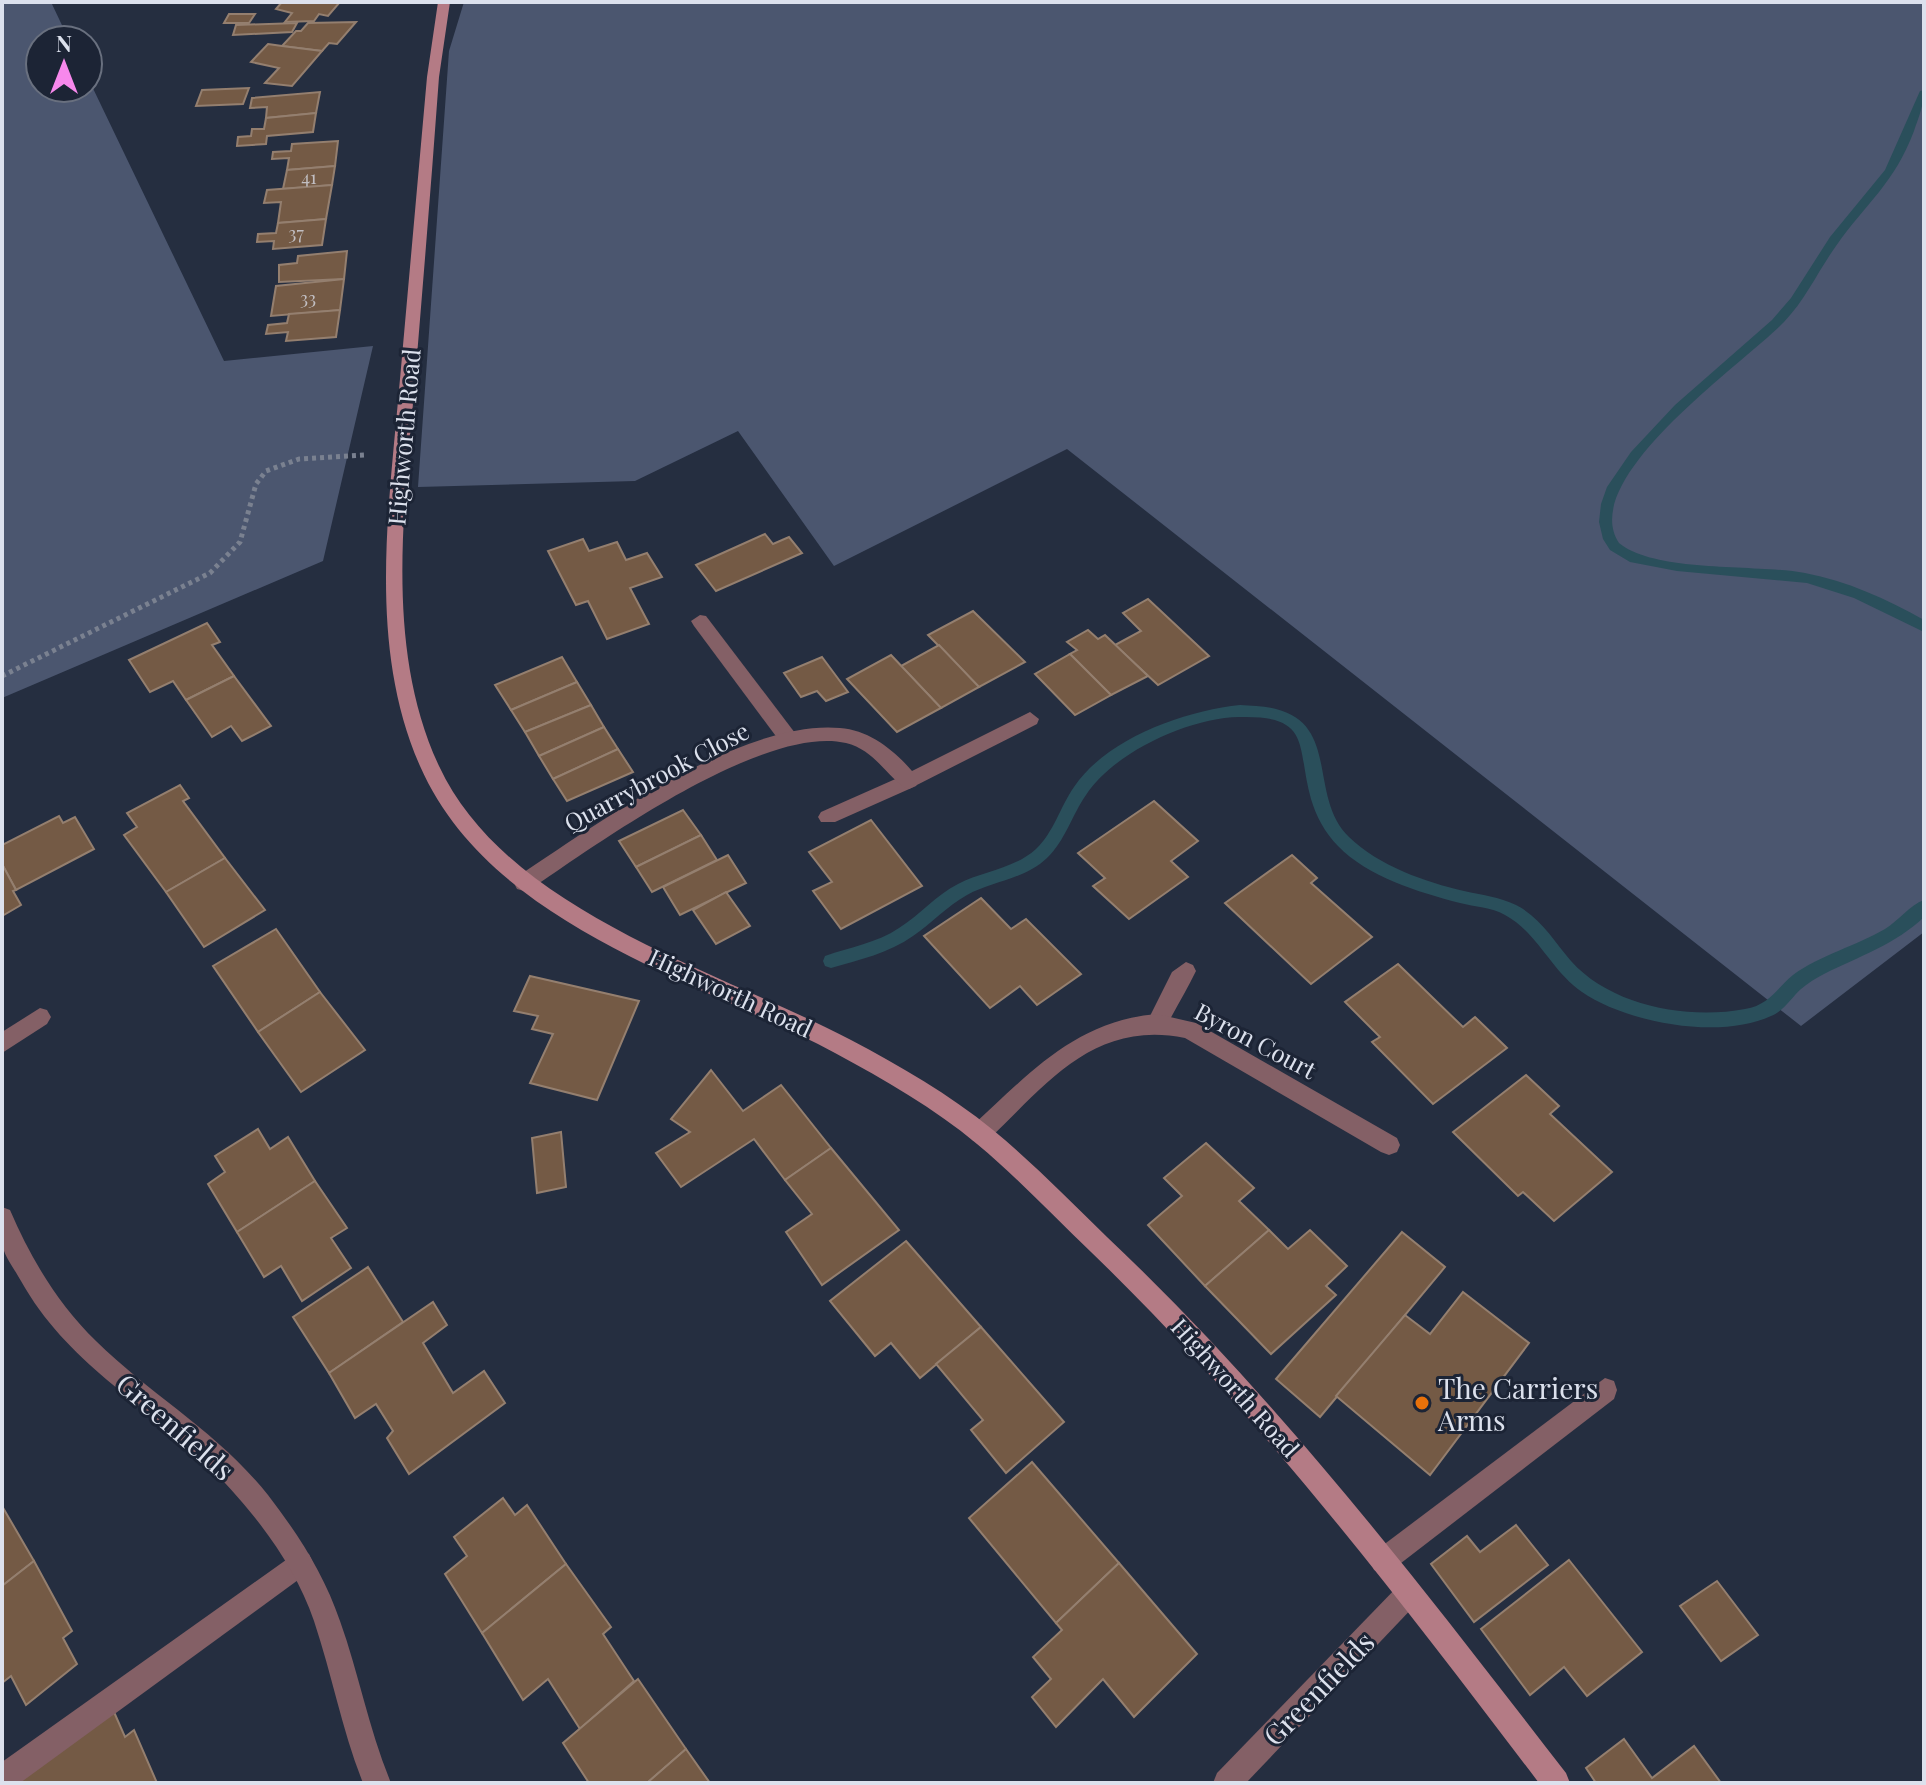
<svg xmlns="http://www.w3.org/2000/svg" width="1926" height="1785" viewBox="0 0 1926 1785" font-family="'Playfair Display',serif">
	<rect width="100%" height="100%" fill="#252e40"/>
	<g fill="#4b566f">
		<polygon points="2,2 51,2 69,40 40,40 40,88 88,88 88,78 224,361 373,346 323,561 2,698"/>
		<polygon points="464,2 1924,2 1924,932 1801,1026 1067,449 834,566 738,431 635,481 418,487 449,51"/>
	</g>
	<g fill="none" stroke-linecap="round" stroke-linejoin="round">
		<g fill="#2a4f5b" fill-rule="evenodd">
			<path d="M1924,90C1924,105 1919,116 1914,131C1894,184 1867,202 1836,246C1818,271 1806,299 1784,322C1746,362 1576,478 1619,543C1655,573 1757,564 1805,573C1847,581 1887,599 1924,620V632L1854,598L1807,583L1677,571L1630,562L1610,550L1603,539L1599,522L1601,504L1607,487L1631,452L1675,405L1772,320L1791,298L1830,237L1885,170L1920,91Z"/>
			<path d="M1240,705C1252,706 1265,706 1276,709C1340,725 1308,797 1349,837C1379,866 1425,882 1464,891C1482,895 1499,897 1516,905C1540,917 1554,941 1571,961C1611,1006 1688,1020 1745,1009C1769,1005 1776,989 1793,975C1820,955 1856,946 1885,929C1898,921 1910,905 1924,900V917C1896,944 1858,957 1824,974C1816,978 1808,983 1801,989C1791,998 1784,1011 1771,1016C1720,1040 1627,1023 1582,992C1551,971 1538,933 1505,915C1491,907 1475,907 1460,903C1418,892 1368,877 1338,846C1325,833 1316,816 1311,799C1296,746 1313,715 1239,717C1189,718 1114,752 1086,795C1072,815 1065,841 1047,858C1025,879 993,881 967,895C947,906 932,923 913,936C889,953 859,960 831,968L825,966L823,961L825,956C850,947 877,943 899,928C920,915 936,895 958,884C983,871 1014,869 1036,849C1054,832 1060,807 1074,787C1107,738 1184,711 1240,705Z"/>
		</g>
	</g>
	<g fill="#745a45" stroke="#947f6f" stroke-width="2">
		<polygon points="282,2 340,2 328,16 319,14 314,21 285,22 292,13 276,9"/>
		<polygon points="229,14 255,14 249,23 224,23"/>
		<polygon points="356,22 337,44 329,43 322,51 282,46 296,31 301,31 308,23"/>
		<polygon points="297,23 292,32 233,35 236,25"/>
		<polygon points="268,44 282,46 322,51 292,86 265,83 279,68 251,62"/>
		<polygon points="249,88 243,104 196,106 202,90"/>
		<polygon points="320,92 316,113 266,118 267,107 250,108 252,98"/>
		<polygon points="316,113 313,132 267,136 266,144 237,146 238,137 251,136 252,129 264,129 266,118"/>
		<polygon points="338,141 335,166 287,170 289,158 272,159 273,152 291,151 292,144"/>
		<polygon points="335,166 332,185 283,189 287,170"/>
		<polygon points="332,185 326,219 278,223 281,202 264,203 267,190"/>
		<polygon points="326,219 322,245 273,249 274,241 257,242 258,234 276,233 278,223"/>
		<polygon points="347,251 344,279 279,282 279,265 297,263 298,256"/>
		<polygon points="344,279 340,310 271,316 276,286"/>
		<polygon points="340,310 336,337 286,341 288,332 266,334 268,325 287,323 289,314"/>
		<polygon points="765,534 773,544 789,537 802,553 716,591 696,565"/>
		<polygon points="583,539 589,551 617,542 626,560 647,553 662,577 630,588 649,624 607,639 588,601 576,605 548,551"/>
		<polygon points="1148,599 1209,656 1158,685 1115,645 1141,631 1123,613"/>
		<polygon points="973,611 1025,662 979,687 928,635"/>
		<polygon points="207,623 220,642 212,645 234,676 186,700 173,681 150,692 129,660"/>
		<polygon points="1088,630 1098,639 1105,635 1148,676 1111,695 1070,654 1077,650 1067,642"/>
		<polygon points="939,645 979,687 941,708 901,666"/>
		<polygon points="1070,654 1111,695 1075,715 1035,674"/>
		<polygon points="891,655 941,708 897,732 847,679"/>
		<polygon points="562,657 577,682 511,710 495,685"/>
		<polygon points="822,657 848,692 826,701 817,691 801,697 784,673"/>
		<polygon points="234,676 271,726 242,741 231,726 212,737 186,700"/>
		<polygon points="577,682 591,705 525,732 511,710"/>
		<polygon points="591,705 604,727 539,756 525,732"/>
		<polygon points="604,727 618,749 553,779 539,756"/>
		<polygon points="618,749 633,772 567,801 553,779"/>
		<polygon points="180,785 189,798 183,801 225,858 166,892 124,835 137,827 127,813"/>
		<polygon points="1154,801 1198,841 1171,861 1188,877 1129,919 1093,886 1105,878 1078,853"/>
		<polygon points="683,810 701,835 636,867 619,841"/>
		<polygon points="59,816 63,823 75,817 94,849 16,890 2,864 2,845"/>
		<polygon points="871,820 922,886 841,929 813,891 832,882 809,852"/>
		<polygon points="701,835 717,860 652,892 636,867"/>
		<polygon points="728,855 746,883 680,915 663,887"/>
		<polygon points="1292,855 1317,878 1311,883 1372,937 1311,984 1225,903"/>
		<polygon points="225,858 265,910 204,947 166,892"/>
		<polygon points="2,864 16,890 13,891 21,905 2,916"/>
		<polygon points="726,892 750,926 716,944 693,910"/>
		<polygon points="981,898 1011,929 1026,919 1081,974 1037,1005 1020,986 990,1008 924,936"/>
		<polygon points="276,929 320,992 258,1032 213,966"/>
		<polygon points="1398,964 1463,1027 1475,1017 1507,1048 1433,1104 1372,1042 1380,1037 1345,1002"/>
		<polygon points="530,976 639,1001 597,1100 530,1083 553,1034 532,1029 538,1016 514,1011"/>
		<polygon points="320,992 365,1050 301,1092 258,1032"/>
		<polygon points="711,1070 743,1111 781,1085 831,1148 785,1180 754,1139 681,1187 656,1153 690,1132 671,1119"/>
		<polygon points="1526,1075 1559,1106 1550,1114 1612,1172 1554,1221 1523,1192 1518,1196 1453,1132"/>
		<polygon points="258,1129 270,1149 288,1137 315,1181 237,1232 208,1184 225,1172 215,1156"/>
		<polygon points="561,1132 566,1187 537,1193 532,1138"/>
		<polygon points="1206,1143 1254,1188 1239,1201 1269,1230 1205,1286 1148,1225 1182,1196 1164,1178"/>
		<polygon points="831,1148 899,1230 822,1285 786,1232 812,1214 785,1180"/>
		<polygon points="315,1181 347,1228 331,1238 351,1268 302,1301 281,1266 264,1277 237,1232"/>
		<polygon points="1269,1230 1288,1249 1310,1230 1347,1266 1326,1286 1336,1295 1271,1354 1205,1286"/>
		<polygon points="1402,1232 1445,1267 1320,1417 1276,1379"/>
		<polygon points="906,1241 981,1327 920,1378 891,1343 875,1356 830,1301"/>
		<polygon points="368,1267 403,1322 329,1373 293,1317"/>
		<polygon points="1463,1292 1529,1343 1430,1475 1336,1396 1405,1315 1430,1334"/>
		<polygon points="433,1302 447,1325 423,1343 453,1393 484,1371 505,1403 409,1474 387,1438 393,1431 376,1404 355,1418 329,1373"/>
		<polygon points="981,1327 1064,1422 1006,1473 971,1430 983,1420 936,1364"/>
		<polygon points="1032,1462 1119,1563 1056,1623 969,1518"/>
		<polygon points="503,1498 515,1515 527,1505 566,1564 482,1633 445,1574 467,1556 454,1537"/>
		<polygon points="2,1506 34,1561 2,1586"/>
		<polygon points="1516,1525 1548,1565 1474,1622 1431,1564 1467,1536 1480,1552"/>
		<polygon points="1569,1560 1642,1652 1587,1696 1564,1667 1530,1695 1481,1629"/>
		<polygon points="34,1561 72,1631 63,1638 77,1664 26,1705 11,1676 2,1683 2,1586"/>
		<polygon points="1119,1563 1197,1654 1134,1717 1103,1679 1056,1727 1032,1697 1051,1679 1033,1657 1062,1630 1056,1623"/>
		<polygon points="566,1564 611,1627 603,1634 634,1681 580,1729 548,1679 523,1700 482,1633"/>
		<polygon points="1717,1581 1758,1635 1721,1661 1680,1606"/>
		<polygon points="638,1679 686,1749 647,1783 589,1783 563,1743"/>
		<polygon points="114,1712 125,1737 134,1730 157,1783 15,1783"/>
		<polygon points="1624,1739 1652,1778 1694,1746 1721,1783 1596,1783 1586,1768"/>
		<polygon points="686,1749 710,1783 647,1783"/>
	</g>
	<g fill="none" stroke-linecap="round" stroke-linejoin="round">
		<polyline stroke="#7a8190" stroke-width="5" stroke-dasharray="4 4" stroke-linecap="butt" points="2,676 210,573 240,542 256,484 266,471 299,459 364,455"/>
		<g fill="#846066" fill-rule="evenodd">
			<polygon points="700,615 706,616 795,733 797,738 795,743 781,743 694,626 691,621"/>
			<polygon points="909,773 916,776 919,781 916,786 835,822 821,822 818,817 821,812"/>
			<path d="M1186,962L1193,965L1196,971C1187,990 1175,1009 1165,1029L1158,1031L1151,1029L1147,1022L1172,972Z"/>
			<polygon points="1605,1378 1614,1381 1617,1390 1614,1399 1392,1570 1383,1574 1374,1570 1370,1561 1374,1552"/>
			<polygon points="300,1550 309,1554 313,1563 309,1572 20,1783 2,1783 2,1762"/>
		</g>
		<g fill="#846066" fill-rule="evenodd">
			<path d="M1030,712L1039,719L1037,724L909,789C889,782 878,751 846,743C764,724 598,843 531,889L524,891L517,889L514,883L517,877C596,824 743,719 840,728C869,730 894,750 912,771Z"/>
			<polygon points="40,1008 47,1010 51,1017 47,1024 2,1053 2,1032"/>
			<path d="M1157,1014L1196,1023L1397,1138L1400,1145L1397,1152L1389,1155L1381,1152L1185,1038C1094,1020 1048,1083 988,1140L980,1143L972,1140L969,1133L972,1126C1030,1073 1075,1021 1157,1014Z"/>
			<path d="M2,1207L10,1210C31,1259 58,1304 96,1341C153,1397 217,1431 268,1495C298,1534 324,1574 340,1621C359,1674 369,1730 391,1783H363C342,1730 332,1675 314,1621C294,1562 249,1505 205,1463C141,1400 67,1363 21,1281C15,1270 4,1256 2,1244C0,1232 2,1219 2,1207Z"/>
			<polygon points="1409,1580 1418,1584 1422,1593 1418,1602 1246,1783 1213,1783 1217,1773 1400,1584"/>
		</g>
		<path fill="#b47b85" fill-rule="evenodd" d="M438,2H450L439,77C432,174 424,271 416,368C406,498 382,643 439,766C507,912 718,970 851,1040C900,1066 949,1094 993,1130C1033,1163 1070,1201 1107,1237C1279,1399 1422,1587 1566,1773L1570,1783H1539C1399,1599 1258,1413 1091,1252C1053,1216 1017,1177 977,1144C934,1108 885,1080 835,1053C694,978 490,925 420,766C367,645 389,507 400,379C409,278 418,178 427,77Z"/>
	</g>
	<circle fill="#e8710a" stroke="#1c2435" stroke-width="3" cx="1422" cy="1403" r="8"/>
	<g text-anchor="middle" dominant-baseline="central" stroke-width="6" stroke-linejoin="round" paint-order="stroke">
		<g font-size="18" fill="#c2bfc3">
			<text x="309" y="177">41</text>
			<text x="296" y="233">37</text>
			<text x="308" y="298">33</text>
		</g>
		<g font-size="24" fill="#dce1ed" stroke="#1c2435">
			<text transform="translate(403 437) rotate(-85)">Highworth Road</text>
			<text transform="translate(656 776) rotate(-28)">Quarrybrook Close</text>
			<text transform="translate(731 992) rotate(25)">Highworth Road</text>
			<text transform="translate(1256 1040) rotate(28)">Byron Court</text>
			<text transform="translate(1236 1387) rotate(48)">Highworth Road</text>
		</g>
		<g font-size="28" fill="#dce1ed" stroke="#1c2435" text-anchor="start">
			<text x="1438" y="1387">The Carriers<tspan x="1438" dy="32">Arms</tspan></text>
		</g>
		<g font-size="28" fill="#dce1ed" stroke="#1c2435">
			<text transform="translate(176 1426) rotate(41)">Greenfields</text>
			<text transform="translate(1318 1688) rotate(-46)">Greenfields</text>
		</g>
	</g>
	<rect width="1926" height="1785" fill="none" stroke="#dce1ed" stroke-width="8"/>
	<g transform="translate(64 64)"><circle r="38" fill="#1c2435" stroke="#69707f" stroke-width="2"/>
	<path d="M0-6L14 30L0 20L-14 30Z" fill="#f788ec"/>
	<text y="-12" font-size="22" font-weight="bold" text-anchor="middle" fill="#dce1ed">N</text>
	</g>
</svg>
